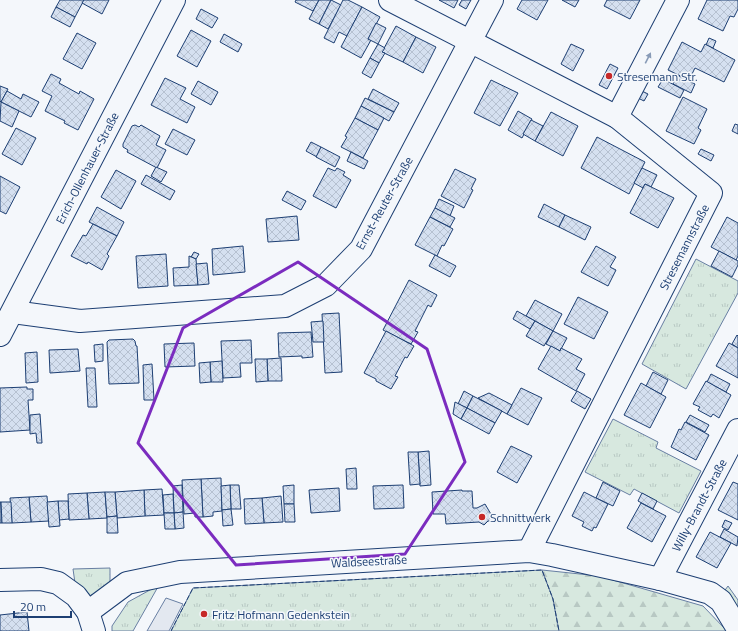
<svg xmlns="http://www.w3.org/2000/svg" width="738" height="631" viewBox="0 0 738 631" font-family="'Titillium Web',sans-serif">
	<defs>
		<pattern id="grass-tufts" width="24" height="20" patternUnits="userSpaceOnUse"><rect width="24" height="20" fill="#d7e8df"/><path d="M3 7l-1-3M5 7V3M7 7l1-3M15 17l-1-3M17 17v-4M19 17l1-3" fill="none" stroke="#b8c8c3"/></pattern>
		<pattern id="forest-firs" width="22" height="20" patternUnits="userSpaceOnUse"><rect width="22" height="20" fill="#d7e8df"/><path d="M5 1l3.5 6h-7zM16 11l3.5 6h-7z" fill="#b8c8c3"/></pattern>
		<pattern id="building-cross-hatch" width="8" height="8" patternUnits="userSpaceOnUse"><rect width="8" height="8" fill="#d5e0f0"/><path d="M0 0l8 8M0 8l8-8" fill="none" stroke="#b6c1d1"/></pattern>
	</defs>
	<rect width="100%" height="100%" fill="#f4f7fb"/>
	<g fill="url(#grass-tufts)" stroke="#687fa3">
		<polygon points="696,259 738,281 738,293 686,389 642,364"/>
		<polygon points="613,419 658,442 656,448 701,471 679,513 634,489 630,495 585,472"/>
		<polygon points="110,568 110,583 103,591 89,596 75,583 73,569"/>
		<polygon points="542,570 553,599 559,631 171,631 193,588"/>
		<polygon points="159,585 133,631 112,631 112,626 128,602"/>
		<polygon points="728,586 738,600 738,614 723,593"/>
	</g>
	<polygon fill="url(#forest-firs)" stroke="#687fa3" points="542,570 599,576 703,606 727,631 559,631 553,599"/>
	<polygon fill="#e3e8f0" stroke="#687fa3" points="166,598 183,604 169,631 147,631"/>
	<g fill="url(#building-cross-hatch)" stroke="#1d3f73">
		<polygon points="60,0 84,0 75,17 56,7"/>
		<polygon points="84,0 109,0 102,14 82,3"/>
		<polygon points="296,0 319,0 313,11 295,2"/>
		<polygon points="319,0 331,0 319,24 309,19"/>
		<polygon points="331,0 341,5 328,29 319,24"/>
		<polygon points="343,0 348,0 362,7 347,36 339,32 334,43 324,38"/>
		<polygon points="439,0 458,0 454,8"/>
		<polygon points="462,0 471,0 466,9 459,5"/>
		<polygon points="522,0 548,0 537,20 517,9"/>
		<polygon points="562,0 579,0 575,7"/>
		<polygon points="607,0 640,0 630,19 604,6"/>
		<polygon points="707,0 738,0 738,9 734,17 730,16 723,31 698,19"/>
		<polygon points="56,7 75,17 70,27 51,17"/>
		<polygon points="362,7 380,17 368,39 371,40 361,58 341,47"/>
		<polygon points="201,9 218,18 212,28 196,19"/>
		<polygon points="376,23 386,28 378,44 368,39"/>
		<polygon points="396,26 416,37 403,62 382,52"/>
		<polygon points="191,30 211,41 197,67 177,56"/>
		<polygon points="77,33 96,43 82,69 63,59"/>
		<polygon points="224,34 242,44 238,52 220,42"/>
		<polygon points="416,37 436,47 423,73 403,62"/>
		<polygon points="709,38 716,41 713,48 706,45"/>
		<polygon points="682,42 701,52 705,44 735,60 724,82 695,68 689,80 668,70"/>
		<polygon points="378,44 385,48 382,52 385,53 379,63 370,58"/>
		<polygon points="571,44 584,50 573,71 561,64"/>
		<polygon points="370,58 379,63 371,78 362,73"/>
		<polygon points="610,64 618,68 607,89 599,85"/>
		<polygon points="51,74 61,79 59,83 79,94 80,91 94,99 78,130 64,123 65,121 45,111 52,96 42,91"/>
		<polygon points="677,75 695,84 691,93 673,84"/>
		<polygon points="165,78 186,88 180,99 195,107 187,123 151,105"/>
		<polygon points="663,79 684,90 680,98 658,87"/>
		<polygon points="491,80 518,93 500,126 474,113"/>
		<polygon points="198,81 218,92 211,105 191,94"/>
		<polygon points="0,86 8,89 1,102 0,101"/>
		<polygon points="373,89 399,103 394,112 368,99"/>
		<polygon points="7,91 21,99 23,94 39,102 31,117 1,102"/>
		<polygon points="642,91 648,94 644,101 638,98"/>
		<polygon points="683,97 707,109 698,128 701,130 694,144 666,131"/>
		<polygon points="365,98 394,112 389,121 361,106"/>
		<polygon points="1,102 19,111 12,127 0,121"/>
		<polygon points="361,106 384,118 378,130 355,118"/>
		<polygon points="518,111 532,119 522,138 508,130"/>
		<polygon points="551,112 578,126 563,156 535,141"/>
		<polygon points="355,118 378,130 363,158 341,147 347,137 345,136"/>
		<polygon points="531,120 543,126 535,141 523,134"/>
		<polygon points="735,124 738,125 738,134 732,131"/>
		<polygon points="135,125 139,127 141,125 160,136 156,145 166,150 157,168 127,152 128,150 123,147 123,144 132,126"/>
		<polygon points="16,128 36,138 22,165 2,154"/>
		<polygon points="173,129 195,140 187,155 165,144"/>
		<polygon points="597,137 645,162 629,194 581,168"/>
		<polygon points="311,142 321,147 317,157 306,151"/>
		<polygon points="321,147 340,157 335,167 316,157"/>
		<polygon points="701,149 714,155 711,161 698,154"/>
		<polygon points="351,152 368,161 364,169 347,161"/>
		<polygon points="156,167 167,172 161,182 151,176"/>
		<polygon points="328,168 335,171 337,168 345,172 343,175 351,180 336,208 313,196"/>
		<polygon points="642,168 657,175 651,187 645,184 643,188 634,183"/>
		<polygon points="455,169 476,179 471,189 473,190 464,208 441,196"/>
		<polygon points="116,170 136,181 121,209 101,197"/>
		<polygon points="146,175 175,191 170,200 141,184"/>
		<polygon points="0,176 20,187 6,214 0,211"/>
		<polygon points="645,184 674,198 658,228 630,213"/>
		<polygon points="287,191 306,201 301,210 282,200"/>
		<polygon points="439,199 454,206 450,216 435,208"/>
		<polygon points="544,204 565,215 559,227 538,217"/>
		<polygon points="97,207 124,222 117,236 89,222"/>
		<polygon points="435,208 455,218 450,227 430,217"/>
		<polygon points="565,215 591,227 585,240 559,227"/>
		<polygon points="297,216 299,240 268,242 266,219"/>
		<polygon points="430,217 453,229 444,246 442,245 437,256 415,245"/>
		<polygon points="727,217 738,223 738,256 736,260 711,247"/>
		<polygon points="93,224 117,236 107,254 109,256 102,270 88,262 87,264 71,256 83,235 86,236"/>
		<polygon points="243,246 245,272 213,275 212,249"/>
		<polygon points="596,246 616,257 610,267 616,270 608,286 581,272"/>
		<polygon points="719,251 738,261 738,265 732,277 711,266"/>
		<polygon points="194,252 199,254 196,259 191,257"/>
		<polygon points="166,254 168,286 138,288 136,256"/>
		<polygon points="435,255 456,266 450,277 429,266"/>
		<polygon points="189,256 196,259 198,285 174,286 173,268 189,267"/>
		<polygon points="207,263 209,284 198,285 196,264"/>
		<polygon points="409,280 437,295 431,307 428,305 415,331 418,332 411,344 383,330"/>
		<polygon points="578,297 608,312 594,339 564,324"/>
		<polygon points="535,300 562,314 553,331 526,316"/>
		<polygon points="517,311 535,321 530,329 513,319"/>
		<polygon points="339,313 342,372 325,373 322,314"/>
		<polygon points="323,321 324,342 313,342 311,322"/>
		<polygon points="535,321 553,331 544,346 526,336"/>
		<polygon points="386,331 414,346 407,358 405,357 395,376 398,377 391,389 376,381 376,379 364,373"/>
		<polygon points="553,331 567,338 560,351 546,344"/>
		<polygon points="311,332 313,357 302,358 302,356 279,357 278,333"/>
		<polygon points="737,335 738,336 738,348 732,344"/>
		<polygon points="133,339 135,341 136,346 137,346 139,383 109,384 107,342 109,340"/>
		<polygon points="251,340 252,363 240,363 241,377 223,378 221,341"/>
		<polygon points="194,343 195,366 165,367 164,344"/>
		<polygon points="729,343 738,348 738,378 716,366"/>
		<polygon points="103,344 103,361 95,362 94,345"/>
		<polygon points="551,346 560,351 561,348 582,359 576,369 585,374 576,391 538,369"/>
		<polygon points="78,349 80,371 50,373 49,350"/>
		<polygon points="37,352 38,382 26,383 25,353"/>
		<polygon points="281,358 282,381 268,381 267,359"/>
		<polygon points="255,359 267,359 268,381 256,382"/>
		<polygon points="222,361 223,382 211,382 210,362"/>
		<polygon points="210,362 211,382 200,383 199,363"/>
		<polygon points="152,364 154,400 144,400 143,365"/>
		<polygon points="86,368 95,368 97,407 88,407"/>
		<polygon points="653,372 668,380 661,394 646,386"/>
		<polygon points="711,374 730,384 726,392 707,382"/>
		<polygon points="706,381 731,395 719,418 713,414 711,417 698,410 700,407 693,404"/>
		<polygon points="641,383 666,397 650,428 624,415"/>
		<polygon points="27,387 27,389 33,389 33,400 28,400 30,430 0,432 0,388"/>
		<polygon points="521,388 542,398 528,425 507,414"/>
		<polygon points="464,391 473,396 467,408 458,404"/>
		<polygon points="577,391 591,399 585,409 571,401"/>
		<polygon points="489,393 512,405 507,414 478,398"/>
		<polygon points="473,396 502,411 495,423 467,408"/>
		<polygon points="455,402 467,408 461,419 453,414"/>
		<polygon points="467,408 495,423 489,434 461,419"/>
		<polygon points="40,414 42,443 37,443 36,433 30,434 30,415"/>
		<polygon points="690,415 709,425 705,432 686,422"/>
		<polygon points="685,422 709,435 696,460 671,447 679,429 681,430"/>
		<polygon points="511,446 532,456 517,483 497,472"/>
		<polygon points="429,451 431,485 420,486 418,452"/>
		<polygon points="408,452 418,452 420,484 410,485"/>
		<polygon points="356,468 357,489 347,489 346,469"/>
		<polygon points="221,478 222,511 213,512 213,516 203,517 201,479"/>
		<polygon points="201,479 203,517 195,517 195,513 184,514 182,480"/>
		<polygon points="603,482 620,491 613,506 596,498"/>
		<polygon points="733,482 738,484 738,520 718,510"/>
		<polygon points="182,485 183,512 174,513 173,486"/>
		<polygon points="230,485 239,485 241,509 231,509"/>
		<polygon points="230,485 231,509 222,510 221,486"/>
		<polygon points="294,485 294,504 284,504 283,486"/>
		<polygon points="403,485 404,508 374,509 373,486"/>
		<polygon points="339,488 340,511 311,513 309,490"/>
		<polygon points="162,489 164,515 145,516 144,490"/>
		<polygon points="144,490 145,516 117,518 115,492"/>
		<polygon points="462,490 462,491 472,491 473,508 477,508 485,504 495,521 488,521 484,525 479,522 446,524 445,514 433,514 432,492"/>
		<polygon points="105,492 107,518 89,519 87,493"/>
		<polygon points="105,492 115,492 117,516 107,517"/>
		<polygon points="584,492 608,504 596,528 594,527 592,531 582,526 584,522 572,516"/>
		<polygon points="87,493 89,519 69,520 68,494"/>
		<polygon points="642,493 657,501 653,509 638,501"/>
		<polygon points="173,494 174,513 164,513 163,495"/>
		<polygon points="47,496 49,521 31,522 29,497"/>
		<polygon points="281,496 283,522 264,523 262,498"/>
		<polygon points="29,497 31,522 12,523 10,498"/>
		<polygon points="262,498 264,523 245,524 244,499"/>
		<polygon points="58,501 68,501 69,519 59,520"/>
		<polygon points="58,501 60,526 49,527 47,502"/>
		<polygon points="0,502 1,502 2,523 0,523"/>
		<polygon points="1,502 11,502 12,523 2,523"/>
		<polygon points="641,503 666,516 652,542 627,528"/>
		<polygon points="284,504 294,504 295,522 285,522"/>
		<polygon points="231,509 233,525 223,526 222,510"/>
		<polygon points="183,512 184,528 175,529 174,513"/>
		<polygon points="164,513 174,513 175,529 165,529"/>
		<polygon points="117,516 118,533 107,533 107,517"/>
		<polygon points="725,520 732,523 728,530 722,527"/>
		<polygon points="724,529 738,537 737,546 720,537"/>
		<polygon points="710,532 731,543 717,568 696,557"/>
		<polygon points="27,612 29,631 0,631 0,615"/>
	</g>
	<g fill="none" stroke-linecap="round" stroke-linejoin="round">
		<defs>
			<g id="minor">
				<polyline points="390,0 617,117 711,193 529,551"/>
				<polyline points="617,117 678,0"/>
				<polyline points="13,312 80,321 285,306 326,285 361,249 492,0"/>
				<polyline points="0,335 174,0"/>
				<polyline points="660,579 738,430"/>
				<polyline points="0,580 41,579 58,583 76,596 88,612 94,631"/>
				<polyline points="88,612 127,583 180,572 529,551 552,555 660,579 710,593 721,601 738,629"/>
			</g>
		</defs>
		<use href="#minor" stroke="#1d3f73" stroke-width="24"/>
		<use href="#minor" stroke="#f4f7fb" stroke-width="22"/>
		<polyline stroke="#1d3f73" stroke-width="1" stroke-dasharray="5 2" stroke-linecap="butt" points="171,631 193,588 542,570 553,599 559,631"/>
	</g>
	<defs><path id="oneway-solid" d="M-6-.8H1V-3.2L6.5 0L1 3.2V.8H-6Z"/></defs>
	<use fill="#889bb7" href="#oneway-solid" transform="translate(648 58) rotate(-63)"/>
	<path fill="none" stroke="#7b2cbf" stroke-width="3" stroke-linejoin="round" d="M298,262L427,349L465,462L405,554L236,565L138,443L183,328Z"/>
	<g fill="#c62828" stroke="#f4f7fb" stroke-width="1.5">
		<circle cx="609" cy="76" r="4"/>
		<circle cx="482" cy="517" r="4"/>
		<circle cx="204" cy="614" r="4"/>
	</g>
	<g text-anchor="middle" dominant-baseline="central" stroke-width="3" stroke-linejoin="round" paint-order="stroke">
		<g font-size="12" fill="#1d3f73" stroke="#f4f7fb" text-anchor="start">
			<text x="617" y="76">Stresemann Str.</text>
			<text x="490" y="517">Schnittwerk</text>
			<text x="212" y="614">Fritz Hofmann Gedenkstein</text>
		</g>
		<g font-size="12" fill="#1d3f73" stroke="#f4f7fb">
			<text transform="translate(87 168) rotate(-63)">Erich-Ollenhauer-Straße</text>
			<text transform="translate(384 203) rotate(-61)">Ernst-Reuter-Straße</text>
			<text transform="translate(684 247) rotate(-63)">Stresemannstraße</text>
			<text transform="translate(699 505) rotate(-62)">Willy-Brandt-Straße</text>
			<text transform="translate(369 561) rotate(-3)">Waldseestraße</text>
		</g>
	</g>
	<path d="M14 611v6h57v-6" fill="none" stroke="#1d3f73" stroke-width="2"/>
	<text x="20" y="611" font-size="12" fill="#1d3f73" stroke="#f4f7fb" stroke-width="3" paint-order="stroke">20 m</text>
</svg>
